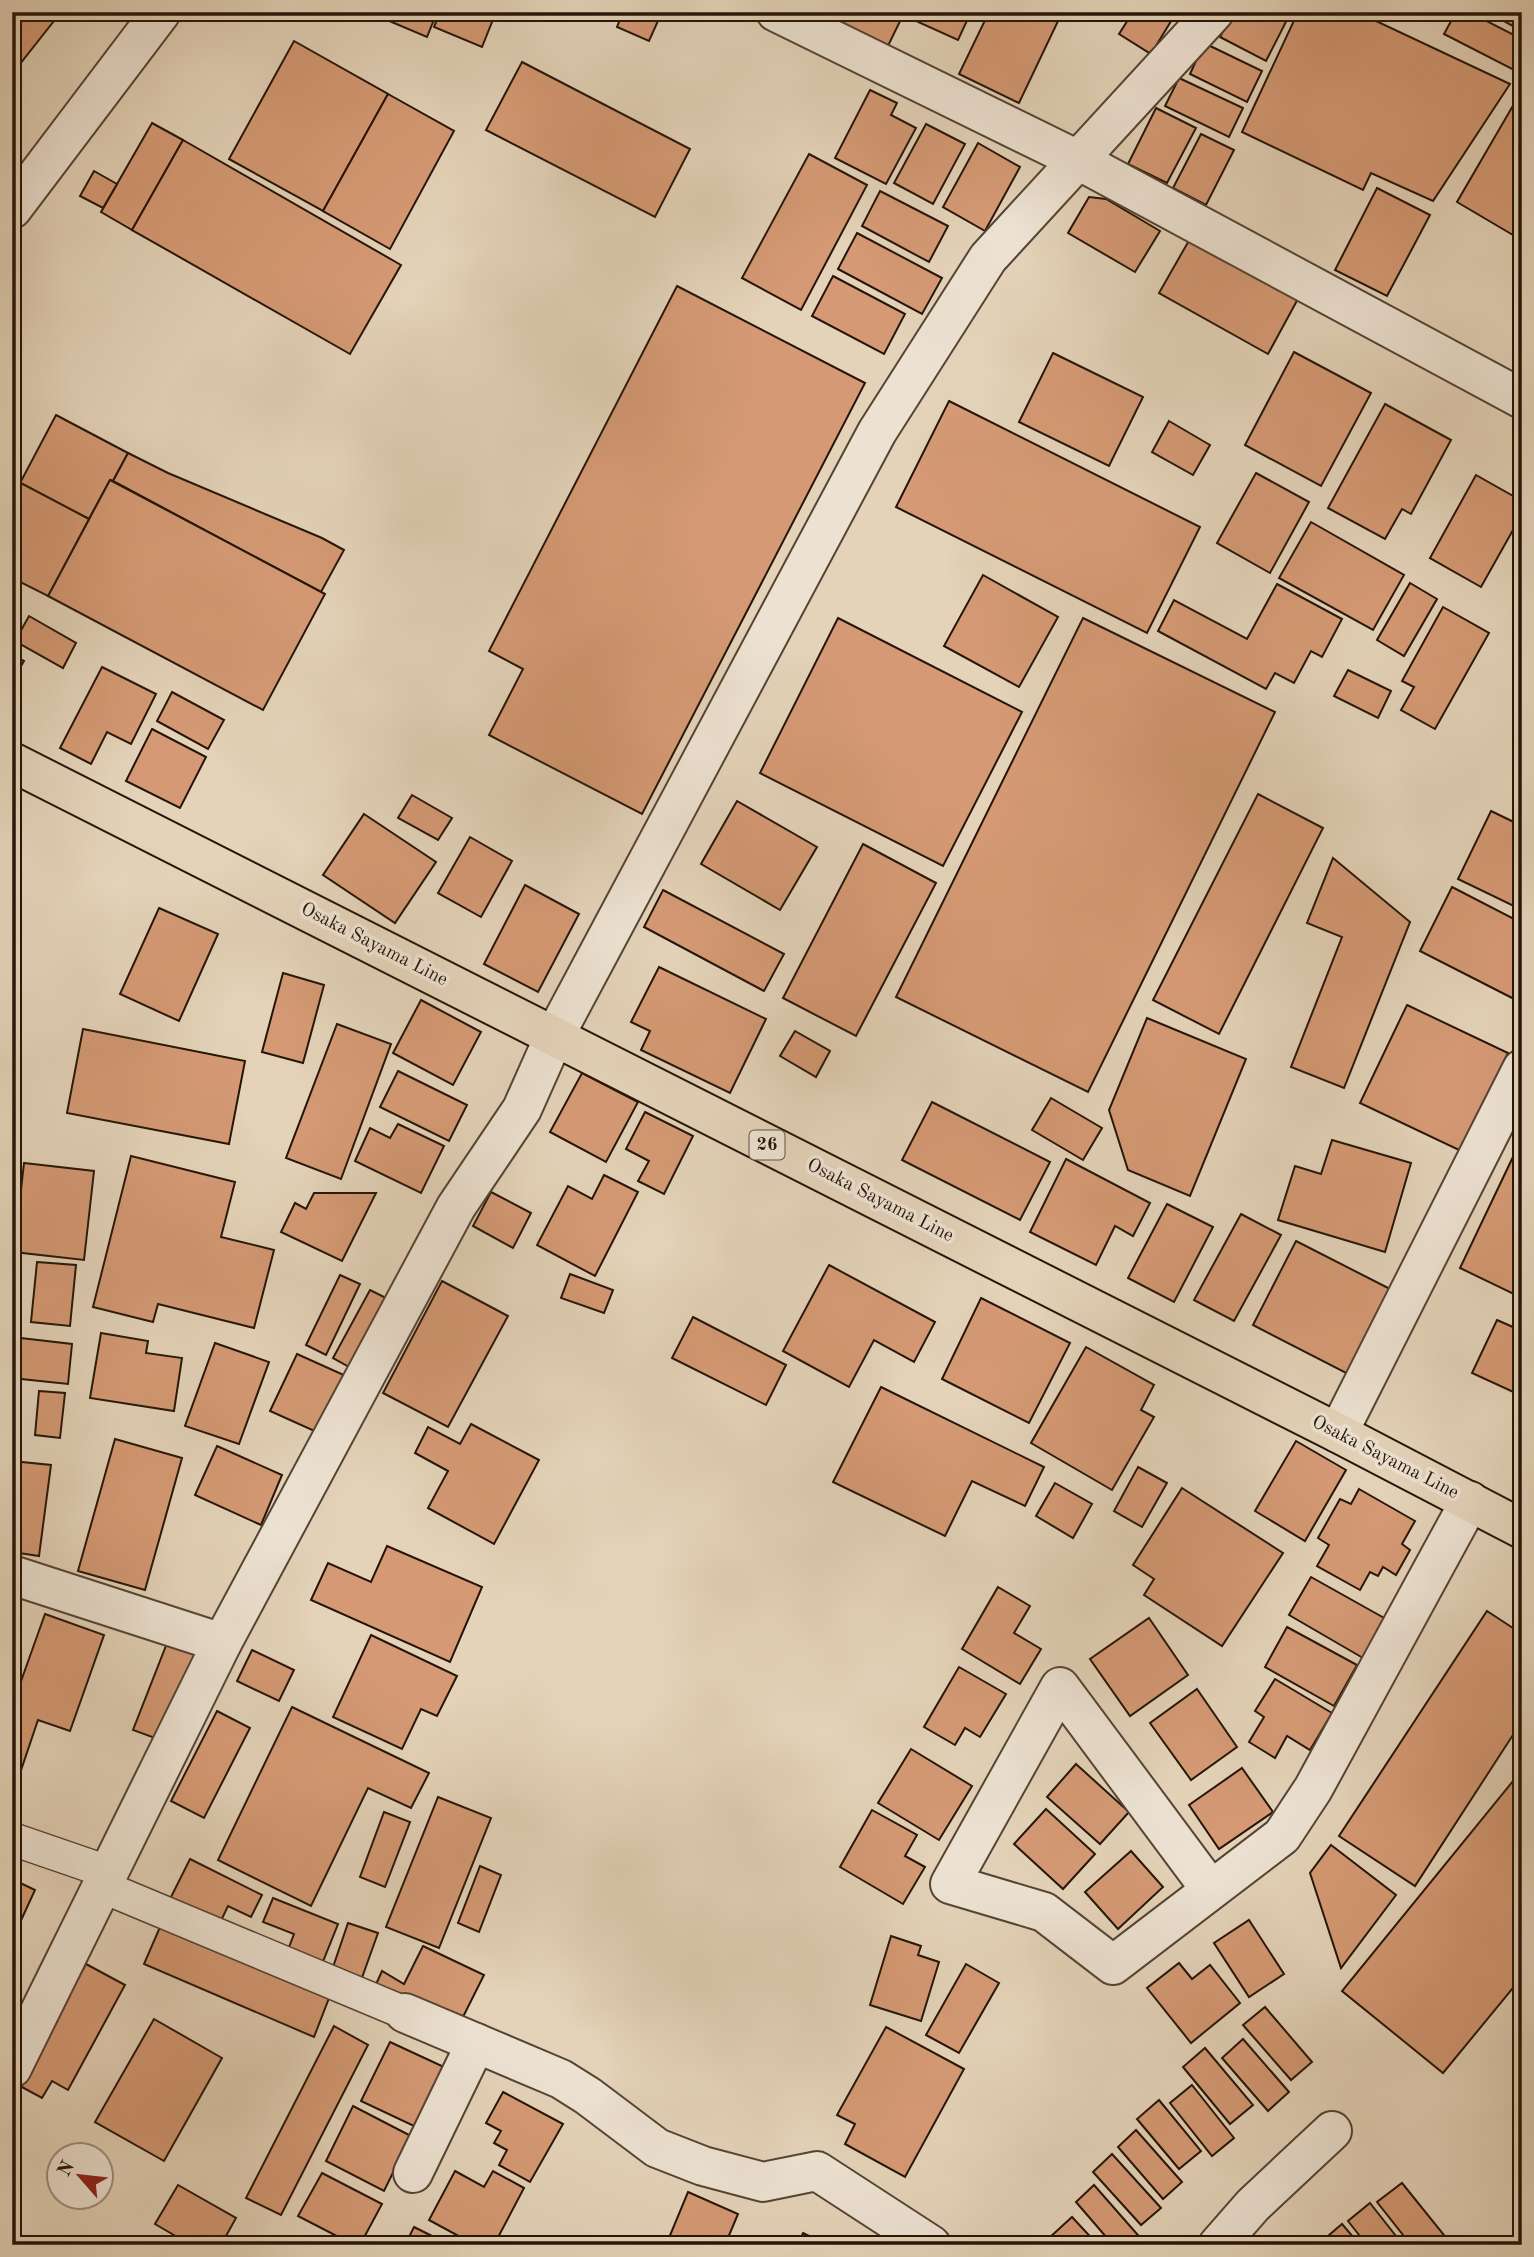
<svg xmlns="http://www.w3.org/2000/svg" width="1534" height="2257" viewBox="0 0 1534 2257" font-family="'Old Standard TT',serif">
	<rect width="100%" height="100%" fill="#e4d3b9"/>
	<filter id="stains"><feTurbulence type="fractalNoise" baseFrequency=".00286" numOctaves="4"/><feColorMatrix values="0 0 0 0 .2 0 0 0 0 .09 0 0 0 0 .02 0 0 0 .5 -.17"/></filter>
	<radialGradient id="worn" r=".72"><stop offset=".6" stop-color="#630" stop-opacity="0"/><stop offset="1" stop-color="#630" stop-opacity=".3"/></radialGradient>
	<g fill="#d59a75" stroke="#251508" stroke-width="2">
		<polygon points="12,12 61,12 12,74"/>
		<polygon points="368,12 437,12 427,37"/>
		<polygon points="440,12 496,12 482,47 434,27"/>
		<polygon points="623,12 662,12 649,41 617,27"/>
		<polygon points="806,12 971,12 958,40 903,15 886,50"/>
		<polygon points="989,12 1045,12 1059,19 1019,103 959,74"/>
		<polygon points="1133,12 1176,13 1151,54 1119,34"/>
		<polygon points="1235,12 1291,12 1266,61 1220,37 1232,14"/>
		<polygon points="1298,12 1357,12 1510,84 1433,201 1371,173 1363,190 1242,132"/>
		<polygon points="1391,12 1411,12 1407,20"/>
		<polygon points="1456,12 1469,12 1522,39 1522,54 1514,70 1444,34"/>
		<polygon points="1489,12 1522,12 1522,31 1489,13"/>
		<polygon points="294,41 388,94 323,211 229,159"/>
		<polygon points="1204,43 1262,71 1247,102 1190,74"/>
		<polygon points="522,62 690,149 655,217 486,130"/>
		<polygon points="1179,78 1243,108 1229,137 1165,106"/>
		<polygon points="870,90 897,103 891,115 916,128 886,184 835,158"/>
		<polygon points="388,94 454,131 390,249 323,211"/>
		<polygon points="1518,97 1522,99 1522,221 1513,235 1457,202"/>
		<polygon points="1156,108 1196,128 1167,183 1128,164"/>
		<polygon points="152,123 183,140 132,230 101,212"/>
		<polygon points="926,124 965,144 933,204 894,183"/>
		<polygon points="1201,134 1234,150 1206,205 1173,188"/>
		<polygon points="183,140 401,265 350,354 132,230"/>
		<polygon points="978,143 1020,167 985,231 943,207"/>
		<polygon points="809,154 867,185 801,310 742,278"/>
		<polygon points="94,171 117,184 103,208 80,196"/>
		<polygon points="1377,188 1430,215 1387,296 1335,270"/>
		<polygon points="880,191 948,226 929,262 862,226"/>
		<polygon points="1089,197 1106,199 1160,231 1135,272 1068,233"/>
		<polygon points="857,233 942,278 922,314 838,269"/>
		<polygon points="1191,237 1299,297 1268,354 1159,293"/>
		<polygon points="833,276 905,314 884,354 812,316"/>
		<polygon points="677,286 865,383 642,814 489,735 523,669 489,651"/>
		<polygon points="1294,352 1371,393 1321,486 1245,445"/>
		<polygon points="1053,353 1143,397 1109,466 1019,422"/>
		<polygon points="949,401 1200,527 1147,633 896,507"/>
		<polygon points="1385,404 1451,440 1411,514 1402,509 1385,539 1328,508"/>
		<polygon points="56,415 128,453 113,481 110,480 89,519 20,483"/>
		<polygon points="1169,421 1210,445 1193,475 1152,452"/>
		<polygon points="128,453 168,473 322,538 344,550 321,592 113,481"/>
		<polygon points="1256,473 1309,502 1270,573 1217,543"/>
		<polygon points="1476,475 1522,501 1522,514 1481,587 1430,558"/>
		<polygon points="110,480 325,594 263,710 48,596"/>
		<polygon points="17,481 89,519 48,596 12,578 12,490"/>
		<polygon points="1311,522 1404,575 1373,630 1279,578"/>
		<polygon points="983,575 1058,617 1019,687 944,646"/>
		<polygon points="1410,583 1437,599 1404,656 1377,640"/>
		<polygon points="1277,584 1342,619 1322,657 1311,651 1294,683 1275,673 1266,689 1158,631 1174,600 1247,639"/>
		<polygon points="1443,607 1489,633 1435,729 1401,710 1414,687 1402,681"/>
		<polygon points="29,616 76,643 63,668 15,641"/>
		<polygon points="838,618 1022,712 943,866 760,773"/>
		<polygon points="1083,618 1275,712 1088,1092 896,997"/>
		<polygon points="12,655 24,661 12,682"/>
		<polygon points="102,667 156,694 131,744 107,732 91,764 60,748"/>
		<polygon points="1348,670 1391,691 1378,718 1334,696"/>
		<polygon points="172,692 224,720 208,749 157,721"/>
		<polygon points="152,729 206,757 180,808 126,781"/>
		<polygon points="1258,794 1323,828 1219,1034 1153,1000"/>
		<polygon points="412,795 452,818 438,840 398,818"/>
		<polygon points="737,801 817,847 780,910 701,864"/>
		<polygon points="1491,811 1522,826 1522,910 1458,879"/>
		<polygon points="364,814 436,862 395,923 323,875"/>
		<polygon points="470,837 512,861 481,917 438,893"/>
		<polygon points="863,844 936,883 856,1036 783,998"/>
		<polygon points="1333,858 1410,922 1344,1088 1291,1067 1342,937 1307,923"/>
		<polygon points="525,885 579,914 538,992 484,964"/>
		<polygon points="1452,887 1522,923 1522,1003 1420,951"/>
		<polygon points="663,890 784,954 764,991 644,927"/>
		<polygon points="159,908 218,934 179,1021 120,994"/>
		<polygon points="659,967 766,1019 730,1093 641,1050 650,1031 631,1022"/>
		<polygon points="283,973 324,985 303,1063 262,1052"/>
		<polygon points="421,1000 481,1032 453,1085 393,1053"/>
		<polygon points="1407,1005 1508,1053 1461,1151 1360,1103"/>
		<polygon points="1147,1018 1246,1059 1190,1196 1128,1170 1109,1110"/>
		<polygon points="337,1024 391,1044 341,1179 286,1158"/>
		<polygon points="83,1029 245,1061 229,1144 67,1113"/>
		<polygon points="795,1031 830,1051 816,1077 780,1056"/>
		<polygon points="398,1071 467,1105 449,1141 380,1107"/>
		<polygon points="582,1073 638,1102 606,1162 550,1132"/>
		<polygon points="1051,1098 1102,1128 1083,1160 1032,1130"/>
		<polygon points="932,1102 1050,1162 1020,1220 902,1160"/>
		<polygon points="645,1112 693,1136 664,1194 638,1181 649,1161 626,1149"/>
		<polygon points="398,1124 444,1146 421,1193 355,1161 370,1128 390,1138"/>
		<polygon points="1522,1138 1522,1298 1460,1268"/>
		<polygon points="1332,1140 1411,1163 1385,1252 1278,1220 1295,1166 1321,1174"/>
		<polygon points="131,1156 235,1182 221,1237 274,1250 254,1328 158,1304 153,1322 93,1307"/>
		<polygon points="1066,1159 1150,1203 1133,1236 1115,1226 1096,1265 1030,1232"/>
		<polygon points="24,1163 94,1171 84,1260 14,1252"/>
		<polygon points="604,1175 638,1192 595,1276 537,1245 568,1186 592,1199"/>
		<polygon points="491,1192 531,1213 513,1248 473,1226"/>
		<polygon points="314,1193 376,1193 342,1261 281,1232 295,1203 306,1209"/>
		<polygon points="1167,1204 1213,1227 1174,1302 1128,1278"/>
		<polygon points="1241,1214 1281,1235 1234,1321 1194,1300"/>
		<polygon points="1296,1241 1394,1291 1350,1375 1253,1325"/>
		<polygon points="37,1262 76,1265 70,1326 31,1322"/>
		<polygon points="829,1265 935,1322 914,1362 874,1340 849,1387 783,1351"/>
		<polygon points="570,1274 613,1290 604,1313 561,1298"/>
		<polygon points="340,1275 360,1284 326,1355 306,1345"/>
		<polygon points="442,1281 508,1316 448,1427 383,1393"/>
		<polygon points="370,1290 388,1299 351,1368 333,1358"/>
		<polygon points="981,1298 1070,1343 1029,1423 942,1379"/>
		<polygon points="693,1317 786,1365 766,1405 672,1358"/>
		<polygon points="1497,1320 1522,1331 1522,1396 1472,1373"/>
		<polygon points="101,1333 148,1341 146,1353 182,1358 174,1411 90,1398"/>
		<polygon points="12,1337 72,1344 68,1384 12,1378"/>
		<polygon points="215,1343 269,1362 239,1444 185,1426"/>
		<polygon points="1086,1347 1154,1385 1141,1410 1154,1417 1112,1490 1031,1443"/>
		<polygon points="297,1354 346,1376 321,1434 270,1411"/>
		<polygon points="881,1387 1044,1467 1025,1506 972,1481 945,1536 833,1482"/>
		<polygon points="39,1391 65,1393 60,1438 35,1435"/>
		<polygon points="471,1424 539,1460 494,1544 428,1508 448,1471 415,1453 428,1427 460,1444"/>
		<polygon points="115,1439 182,1458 145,1590 78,1571"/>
		<polygon points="1296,1441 1346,1470 1305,1541 1255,1511"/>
		<polygon points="217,1446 282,1475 261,1525 195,1495"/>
		<polygon points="12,1461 51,1465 39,1556 12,1552"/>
		<polygon points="1138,1467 1167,1483 1142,1527 1114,1511"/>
		<polygon points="1055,1483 1092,1504 1073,1538 1036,1516"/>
		<polygon points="1182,1488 1283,1553 1222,1646 1144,1595 1154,1579 1133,1565"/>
		<polygon points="1359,1489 1415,1521 1402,1544 1410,1550 1396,1575 1383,1567 1378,1576 1370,1572 1360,1590 1317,1566 1329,1545 1318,1538 1340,1499 1351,1504"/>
		<polygon points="387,1546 482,1587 450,1662 311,1600 328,1563 371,1582"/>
		<polygon points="1311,1577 1386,1619 1363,1658 1289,1615"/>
		<polygon points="998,1587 1030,1606 1014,1633 1041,1649 1020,1684 962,1649"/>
		<polygon points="1487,1611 1522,1634 1522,1721 1415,1886 1339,1836"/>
		<polygon points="45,1614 104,1635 70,1731 38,1720 16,1785 12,1783 12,1697 15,1698"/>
		<polygon points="1149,1618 1188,1675 1130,1716 1090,1659"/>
		<polygon points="1287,1627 1357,1665 1334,1706 1265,1667"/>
		<polygon points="371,1635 457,1676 437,1716 421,1709 402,1749 333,1717"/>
		<polygon points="169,1638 199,1650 163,1741 133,1730"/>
		<polygon points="252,1650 294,1670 279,1701 237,1681"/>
		<polygon points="959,1667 1006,1694 980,1737 965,1728 955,1745 924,1727"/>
		<polygon points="1275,1679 1332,1713 1310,1750 1287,1736 1275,1758 1249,1742 1264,1717 1255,1711"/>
		<polygon points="1197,1689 1237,1747 1191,1780 1150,1723"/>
		<polygon points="292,1707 429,1773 411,1808 368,1788 311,1906 218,1860"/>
		<polygon points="217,1711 250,1728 204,1818 171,1801"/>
		<polygon points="911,1749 972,1786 939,1840 878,1803"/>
		<polygon points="1076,1764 1129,1812 1100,1844 1047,1797"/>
		<polygon points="1242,1768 1273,1812 1219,1849 1189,1805"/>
		<polygon points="1522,1770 1522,1977 1443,2073 1342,1991"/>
		<polygon points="438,1797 491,1818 439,1948 386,1927"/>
		<polygon points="1046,1809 1095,1854 1063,1889 1014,1844"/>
		<polygon points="872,1810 917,1835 905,1856 925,1867 903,1904 840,1867"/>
		<polygon points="384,1812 410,1822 385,1887 360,1877"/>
		<polygon points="1331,1845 1396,1895 1341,1968 1310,1873"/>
		<polygon points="1131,1851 1163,1887 1118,1929 1085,1892"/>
		<polygon points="190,1859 262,1895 251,1917 228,1906 217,1929 167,1905"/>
		<polygon points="480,1866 501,1875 479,1932 458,1923"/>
		<polygon points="12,1879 35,1890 12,1940"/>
		<polygon points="273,1898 338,1924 320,1969 286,1955 294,1934 263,1922"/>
		<polygon points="1249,1920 1284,1974 1249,1997 1214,1943"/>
		<polygon points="348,1923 378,1933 359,1986 330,1976"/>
		<polygon points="160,1927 329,1998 314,2037 144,1964"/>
		<polygon points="891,1936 921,1946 918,1955 939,1962 921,2021 870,2005"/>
		<polygon points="423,1946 484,1975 456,2031 373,1991 382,1971 404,1984"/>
		<polygon points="1179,1963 1192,1979 1210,1965 1240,2003 1191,2043 1147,1988"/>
		<polygon points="86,1964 125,1985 68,2090 52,2081 42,2098 20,2086"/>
		<polygon points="966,1964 999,1983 959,2053 926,2035"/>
		<polygon points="1265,2007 1312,2062 1291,2080 1243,2025"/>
		<polygon points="154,2019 222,2058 164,2161 95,2122"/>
		<polygon points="334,2026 368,2045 281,2215 246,2198"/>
		<polygon points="886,2027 964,2069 905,2177 845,2144 855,2124 837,2115"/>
		<polygon points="1243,2039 1289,2092 1268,2111 1222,2058"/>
		<polygon points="390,2042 444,2067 416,2127 361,2101"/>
		<polygon points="1205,2048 1253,2105 1230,2124 1183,2067"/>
		<polygon points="1192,2085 1234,2138 1212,2156 1170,2103"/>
		<polygon points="503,2092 563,2124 530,2182 499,2165 507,2150 494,2143 501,2131 486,2123"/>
		<polygon points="1159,2100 1201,2151 1179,2169 1137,2119"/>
		<polygon points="353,2106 411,2136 384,2191 326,2161"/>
		<polygon points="1136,2130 1182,2182 1163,2199 1118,2147"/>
		<polygon points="1112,2154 1161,2208 1141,2225 1093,2172"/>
		<polygon points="455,2171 484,2187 493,2171 524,2188 494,2245 475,2245 429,2220"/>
		<polygon points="322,2173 382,2204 360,2245 354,2245 298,2216"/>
		<polygon points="1402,2183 1448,2240 1441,2245 1411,2245 1377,2202"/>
		<polygon points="178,2185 236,2218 221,2245 191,2245 155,2224"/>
		<polygon points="1094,2185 1144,2242 1141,2245 1113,2245 1076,2202"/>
		<polygon points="688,2192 738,2214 725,2245 666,2245"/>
		<polygon points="1370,2203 1403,2245 1367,2245 1348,2221"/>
		<polygon points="1072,2217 1098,2245 1055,2245 1049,2238"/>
		<polygon points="1342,2224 1360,2245 1323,2245 1321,2242"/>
		<polygon points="414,2227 450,2245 405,2245"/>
		<polygon points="803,2233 827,2245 798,2245"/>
	</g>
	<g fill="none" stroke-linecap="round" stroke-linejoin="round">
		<defs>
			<g id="service">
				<polyline points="12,1839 108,1872"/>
				<polyline points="101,1886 405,2013"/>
			</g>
			<g id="minor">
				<polyline points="776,12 1078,160 1522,399"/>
				<polyline points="1338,1433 1522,1069"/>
				<polyline points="12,1575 222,1643"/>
				<polyline points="1211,1890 1060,1687 950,1884 1044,1912 1113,1965 1282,1836 1313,1789 1470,1501"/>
				<polyline points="405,2013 561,2079 588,2096 657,2148 703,2166 763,2182 817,2171 931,2245"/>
				<polyline points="12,2068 222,1643 456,1207 522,1109 554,1037 877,432 988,258 1214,12"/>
				<polyline points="413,2173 476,2043"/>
				<polyline points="1218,2245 1253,2205 1332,2131"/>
			</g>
			<polyline id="tertiary" points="12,209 161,12"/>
			<polyline id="primary" points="12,762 1338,1433 1522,1529"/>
		</defs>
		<use href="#service" stroke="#554434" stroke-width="35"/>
		<use href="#minor" stroke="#554434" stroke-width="42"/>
		<use href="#tertiary" stroke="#554434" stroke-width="42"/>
		<use href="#primary" stroke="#251508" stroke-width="42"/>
		<use href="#service" stroke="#ede2d2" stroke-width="32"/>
		<use href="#minor" stroke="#ede2d2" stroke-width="38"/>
		<use href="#tertiary" stroke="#ede2d2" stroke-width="38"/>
		<use href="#primary" stroke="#e4d3b9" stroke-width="38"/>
	</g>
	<g text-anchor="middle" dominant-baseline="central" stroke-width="7" stroke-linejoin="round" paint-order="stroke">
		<rect fill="#ede2d2" stroke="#615245" stroke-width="2" x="749.5" y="1130.5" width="35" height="29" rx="5"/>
		<g font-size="18" font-weight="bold" fill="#251508">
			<text x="767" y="1145">26</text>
		</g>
		<g font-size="19" fill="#251508" stroke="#ede2d2">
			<text transform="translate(374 945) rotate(27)">Osaka Sayama Line</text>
			<text transform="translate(880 1201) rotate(27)">Osaka Sayama Line</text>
			<text transform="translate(1385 1458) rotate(27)">Osaka Sayama Line</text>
		</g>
	</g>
	<rect width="1534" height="2257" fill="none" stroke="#e4d3b9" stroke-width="42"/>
	<rect x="14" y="14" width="1506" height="2229" fill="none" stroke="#251508" stroke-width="3.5"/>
	<rect x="21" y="21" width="1492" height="2215" fill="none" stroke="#251508" stroke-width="2"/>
	<g transform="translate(80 2176) rotate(298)"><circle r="33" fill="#ede2d2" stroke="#9d9081" stroke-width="2"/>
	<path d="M0-5L12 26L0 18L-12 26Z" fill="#8f2418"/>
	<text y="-10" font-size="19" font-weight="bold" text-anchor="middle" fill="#251508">N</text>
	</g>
	<rect width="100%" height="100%" filter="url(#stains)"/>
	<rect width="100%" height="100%" fill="url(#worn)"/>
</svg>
